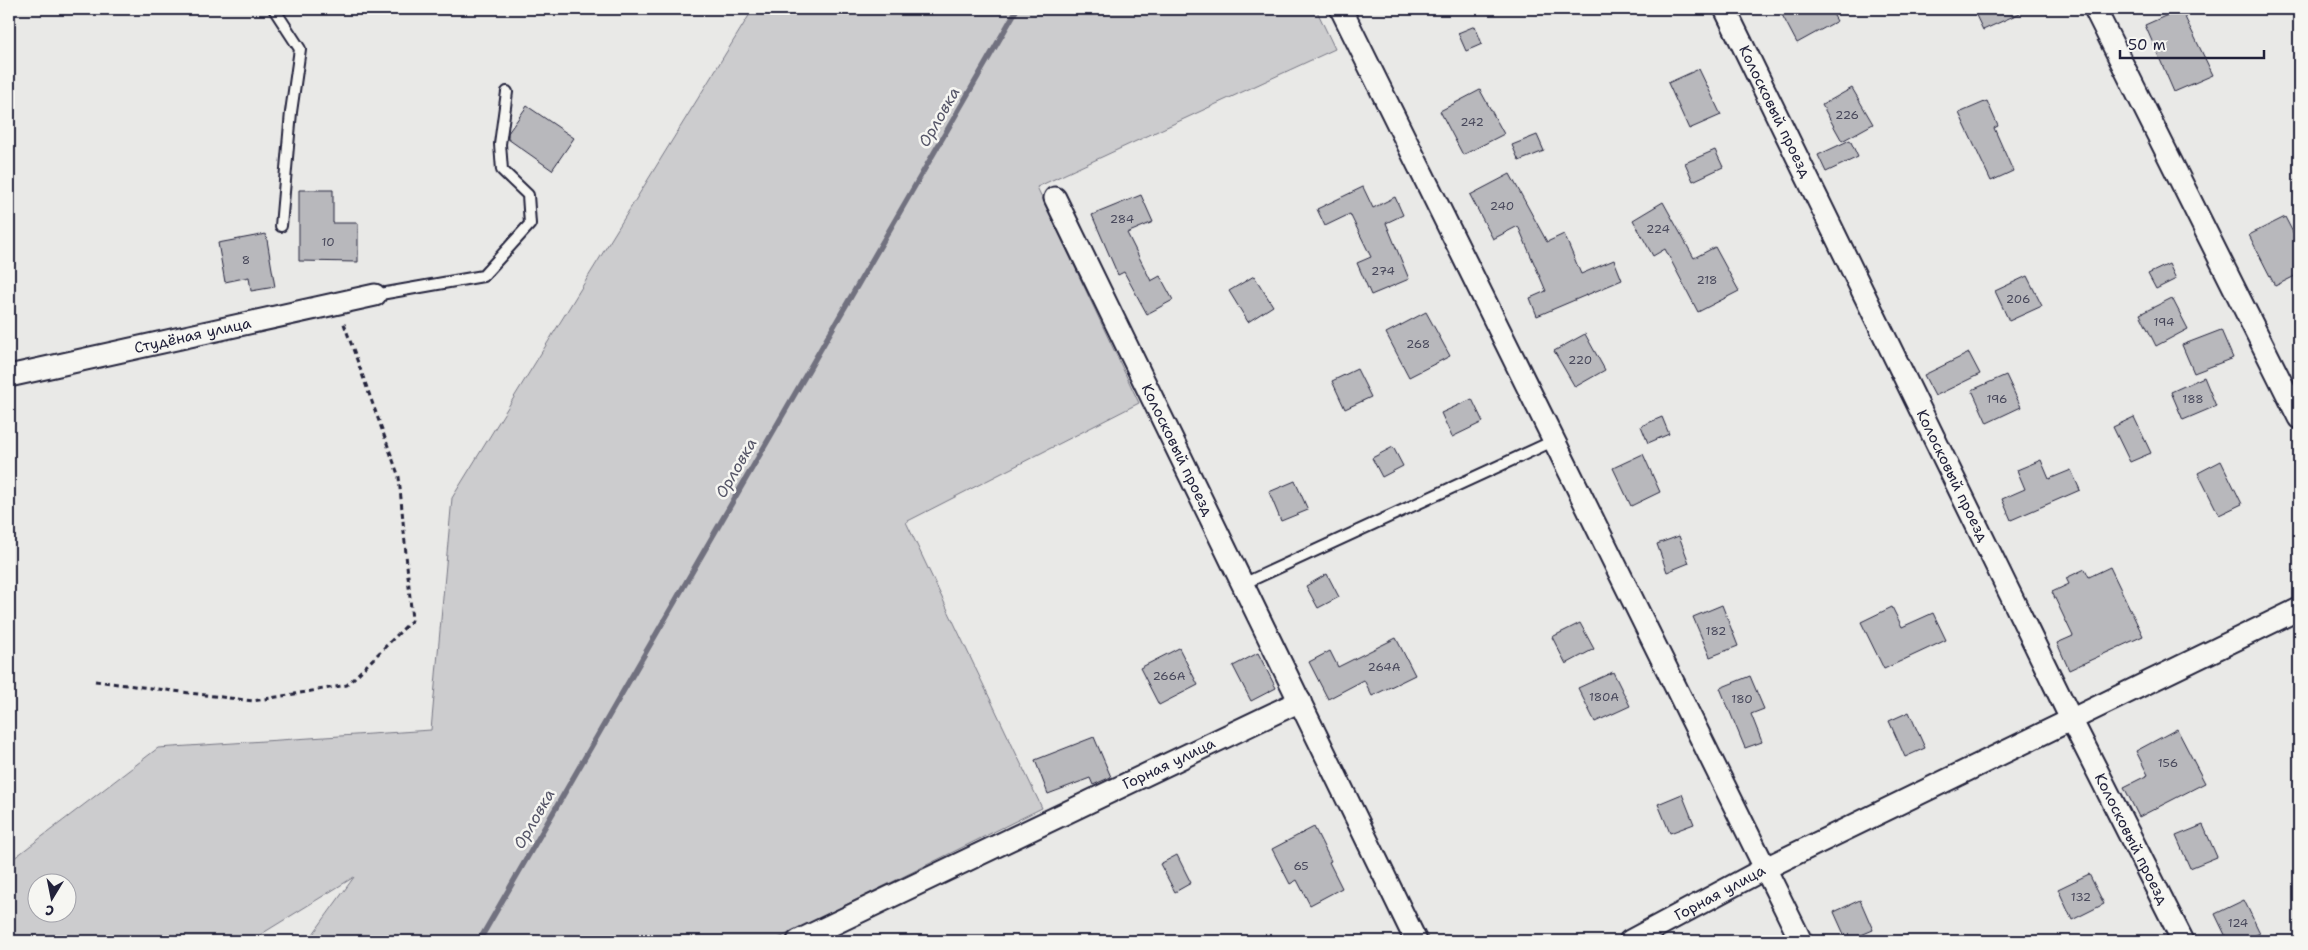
<svg xmlns="http://www.w3.org/2000/svg" width="2308" height="950" viewBox="0 0 2308 950" font-family="'Shantell Sans',sans-serif">
	<rect width="100%" height="100%" fill="#e9e9e7"/>
	<filter id="ink" filterUnits="userSpaceOnUse"><feTurbulence type="fractalNoise" baseFrequency=".02" numOctaves="2"/><feDisplacementMap in="SourceGraphic" scale="10" xChannelSelector="R" yChannelSelector="G"/><feConvolveMatrix kernelMatrix="1 2 1 2 8 2 1 2 1" color-interpolation-filters="sRGB"/></filter>
	<g filter="url(#ink)">
		<path fill="#ccccce" stroke="#777784" fill-rule="evenodd" d="M753,9H1316L1335,49L1037,187L1139,403L906,522L1042,808L773,941H308L354,877L250,941H9V862L158,748L431,730L452,498ZM38,882H68V912H38Z"/>
		<g fill="none" stroke-linecap="round" stroke-linejoin="round">
			<polyline stroke="#71717f" stroke-width="5.5" points="479,941 1017,9"/>
		</g>
		<g fill="#b8b8bc" stroke="#22223b">
			<polygon points="1779,9 1830,9 1837,21 1797,43"/>
			<polygon points="1973,9 2029,9 1983,30"/>
			<polygon points="2181,9 2213,75 2174,92 2145,25"/>
			<polygon points="1475,26 1482,44 1466,51 1458,33"/>
			<polygon points="1699,69 1721,115 1689,129 1668,83"/>
			<polygon points="1852,88 1873,124 1842,141 1822,105"/>
			<polygon points="1480,90 1504,134 1463,155 1440,111"/>
			<polygon points="1987,101 1998,126 1994,128 2013,171 1991,181 1959,113"/>
			<polygon points="527,106 574,138 552,170 508,139 508,133"/>
			<polygon points="1537,135 1544,151 1519,161 1512,145"/>
			<polygon points="1850,140 1858,157 1826,172 1818,155"/>
			<polygon points="1715,150 1723,167 1693,181 1685,163"/>
			<polygon points="1510,174 1547,242 1564,234 1581,274 1614,260 1622,280 1537,316 1530,298 1546,291 1518,226 1493,239 1470,195"/>
			<polygon points="1363,187 1373,208 1395,197 1403,215 1386,223 1409,279 1371,295 1357,263 1371,257 1350,214 1325,226 1317,209"/>
			<polygon points="299,190 333,190 333,223 358,223 358,262 299,261"/>
			<polygon points="1141,195 1153,222 1127,233 1151,281 1160,276 1173,300 1147,314 1124,272 1118,275 1092,215"/>
			<polygon points="1663,202 1694,258 1715,247 1739,291 1698,312 1665,249 1653,256 1633,220"/>
			<polygon points="2285,217 2299,244 2299,274 2275,286 2249,235"/>
			<polygon points="266,234 275,287 251,291 249,277 225,282 218,243"/>
			<polygon points="2169,264 2176,279 2156,289 2148,274"/>
			<polygon points="1254,276 1273,306 1248,322 1229,291"/>
			<polygon points="2027,276 2042,306 2009,321 1995,291"/>
			<polygon points="2172,298 2188,329 2156,346 2140,314"/>
			<polygon points="1426,312 1450,356 1409,377 1386,333"/>
			<polygon points="2221,330 2233,358 2194,373 2182,345"/>
			<polygon points="1585,334 1605,370 1575,387 1554,351"/>
			<polygon points="1969,353 1980,374 1935,396 1924,375"/>
			<polygon points="1357,369 1371,397 1345,409 1332,381"/>
			<polygon points="2006,375 2021,407 1987,423 1972,390"/>
			<polygon points="2204,377 2216,406 2183,420 2171,392"/>
			<polygon points="1472,399 1483,422 1452,437 1441,413"/>
			<polygon points="1662,417 1669,434 1648,443 1641,426"/>
			<polygon points="2134,417 2151,453 2130,462 2113,427"/>
			<polygon points="1393,447 1403,466 1382,477 1372,458"/>
			<polygon points="1643,454 1660,492 1631,506 1613,468"/>
			<polygon points="2041,460 2049,479 2071,470 2080,490 2011,520 2002,499 2025,489 2017,470"/>
			<polygon points="2221,461 2242,504 2219,515 2198,473"/>
			<polygon points="1295,481 1308,510 1281,521 1269,492"/>
			<polygon points="1679,536 1689,563 1667,572 1657,544"/>
			<polygon points="2110,567 2143,636 2069,670 2057,643 2073,636 2052,592 2069,584 2066,578 2085,569 2089,577"/>
			<polygon points="1327,574 1339,597 1318,608 1306,586"/>
			<polygon points="1722,605 1738,646 1710,657 1693,617"/>
			<polygon points="1892,607 1902,627 1933,613 1946,640 1884,669 1861,622"/>
			<polygon points="1580,623 1594,649 1566,664 1552,637"/>
			<polygon points="1396,638 1415,675 1372,696 1364,680 1328,699 1309,662 1330,651 1338,667"/>
			<polygon points="1179,648 1198,685 1159,705 1140,668"/>
			<polygon points="1258,653 1276,688 1251,701 1233,666"/>
			<polygon points="1613,672 1630,706 1595,722 1578,688"/>
			<polygon points="1750,676 1764,709 1751,714 1762,742 1745,748 1720,688"/>
			<polygon points="1909,712 1925,748 1905,757 1889,721"/>
			<polygon points="2177,729 2205,783 2139,817 2124,787 2148,775 2136,751"/>
			<polygon points="1094,737 1111,777 1093,785 1090,778 1048,794 1035,760"/>
			<polygon points="1682,794 1694,824 1670,833 1658,804"/>
			<polygon points="2203,825 2217,857 2190,868 2176,836"/>
			<polygon points="1314,827 1331,861 1329,862 1342,888 1310,905 1297,880 1290,884 1272,849"/>
			<polygon points="1177,855 1191,883 1175,892 1160,864"/>
			<polygon points="2089,874 2104,904 2072,920 2058,889"/>
			<polygon points="1860,900 1873,930 1847,941 1834,912"/>
			<polygon points="2244,900 2260,933 2243,941 2228,941 2215,914"/>
		</g>
		<g fill="none" stroke-linecap="round" stroke-linejoin="round">
			<defs>
				<g id="service">
					<polyline points="274,9 300,49 291,112 281,226"/>
					<polyline points="375,295 483,276 530,224 528,195 502,170 500,144 507,92"/>
					<polyline points="1243,584 1553,441"/>
				</g>
				<g id="minor">
					<polyline points="1341,9 1801,941"/>
					<path id="s1" d="M1725,9L2072,721L2183,941"/>
					<polyline points="2095,9 2299,418"/>
					<path id="s2" d="M1055,198L1416,941"/>
					<path id="s3" d="M9,376L375,295"/>
					<path id="s4" d="M798,941L1300,701"/>
					<path id="s5" d="M1630,941L1766,868L2299,609"/>
				</g>
			</defs>
			<use href="#service" stroke="#22223b" stroke-width="14"/>
			<use href="#minor" stroke="#22223b" stroke-width="25"/>
			<polyline stroke="#22223b" stroke-width="3" stroke-dasharray="5 4" stroke-linecap="butt" points="95,681 253,701 347,685 412,620 399,477 343,321"/>
			<use href="#service" stroke="#f6f6f2" stroke-width="10"/>
			<use href="#minor" stroke="#f6f6f2" stroke-width="21"/>
		</g>
	</g>
	<g text-anchor="middle" dominant-baseline="central" stroke-width="5" stroke-linejoin="round" paint-order="stroke">
		<g font-size="12" fill="#48485b">
			<text x="1847" y="115">226</text>
			<text x="1472" y="122">242</text>
			<text x="1502" y="206">240</text>
			<text x="1122" y="219">284</text>
			<text x="1658" y="229">224</text>
			<text x="328" y="242">10</text>
			<text x="246" y="260">8</text>
			<text x="1383" y="271">274</text>
			<text x="1707" y="280">218</text>
			<text x="2018" y="299">206</text>
			<text x="2164" y="322">194</text>
			<text x="1418" y="344">268</text>
			<text x="1580" y="360">220</text>
			<text x="1997" y="399">196</text>
			<text x="2193" y="399">188</text>
			<text x="1716" y="631">182</text>
			<text x="1384" y="667">264А</text>
			<text x="1169" y="676">266А</text>
			<text x="1604" y="697">180А</text>
			<text x="1742" y="699">180</text>
			<text x="2168" y="763">156</text>
			<text x="1301" y="866">65</text>
			<text x="2081" y="897">132</text>
			<text x="2238" y="923">124</text>
		</g>
		<g font-size="15" fill="#22223b" stroke="#f6f6f2">
			<text stroke="none"><textPath href="#s1" startOffset="114">Колосковый проезд</textPath></text>
			<text stroke="none"><textPath href="#s3" startOffset="188">Студёная улица</textPath></text>
			<text stroke="none"><textPath href="#s2" startOffset="280">Колосковый проезд</textPath></text>
			<text stroke="none"><textPath href="#s1" startOffset="519">Колосковый проезд</textPath></text>
			<text stroke="none"><textPath href="#s4" startOffset="411">Горная улица</textPath></text>
			<text stroke="none"><textPath href="#s1" startOffset="924">Колосковый проезд</textPath></text>
			<text stroke="none"><textPath href="#s5" startOffset="102">Горная улица</textPath></text>
		</g>
		<g font-size="16" font-style="italic" fill="#565668" stroke="#f6f6f2">
			<text transform="translate(939 117) rotate(-60)">Орловка</text>
			<text transform="translate(736 468) rotate(-60)">Орловка</text>
			<text transform="translate(534 819) rotate(-60)">Орловка</text>
		</g>
	</g>
	<rect width="2308" height="950" fill="none" stroke="#f6f6f2" stroke-width="30"/>
	<rect x="15" y="15" width="2278" height="920" fill="none" stroke="#22223b" stroke-width="2" filter="url(#ink)"/>
	<g transform="translate(52 898) rotate(190)"><circle r="24" fill="#f6f6f2" stroke="#a1a1a9"/>
	<path d="M0-4L9 19L0 12L-9 19Z" fill="#22223b"/>
	<text y="-8" font-size="14" font-weight="bold" text-anchor="middle" fill="#22223b">С</text>
	</g>
	<path d="M2120 50v8h144v-8" fill="none" stroke="#22223b" stroke-width="2.5"/>
	<text x="2128" y="50" font-size="15" fill="#22223b" stroke="#f6f6f2" stroke-width="4" paint-order="stroke">50 m</text>
</svg>
